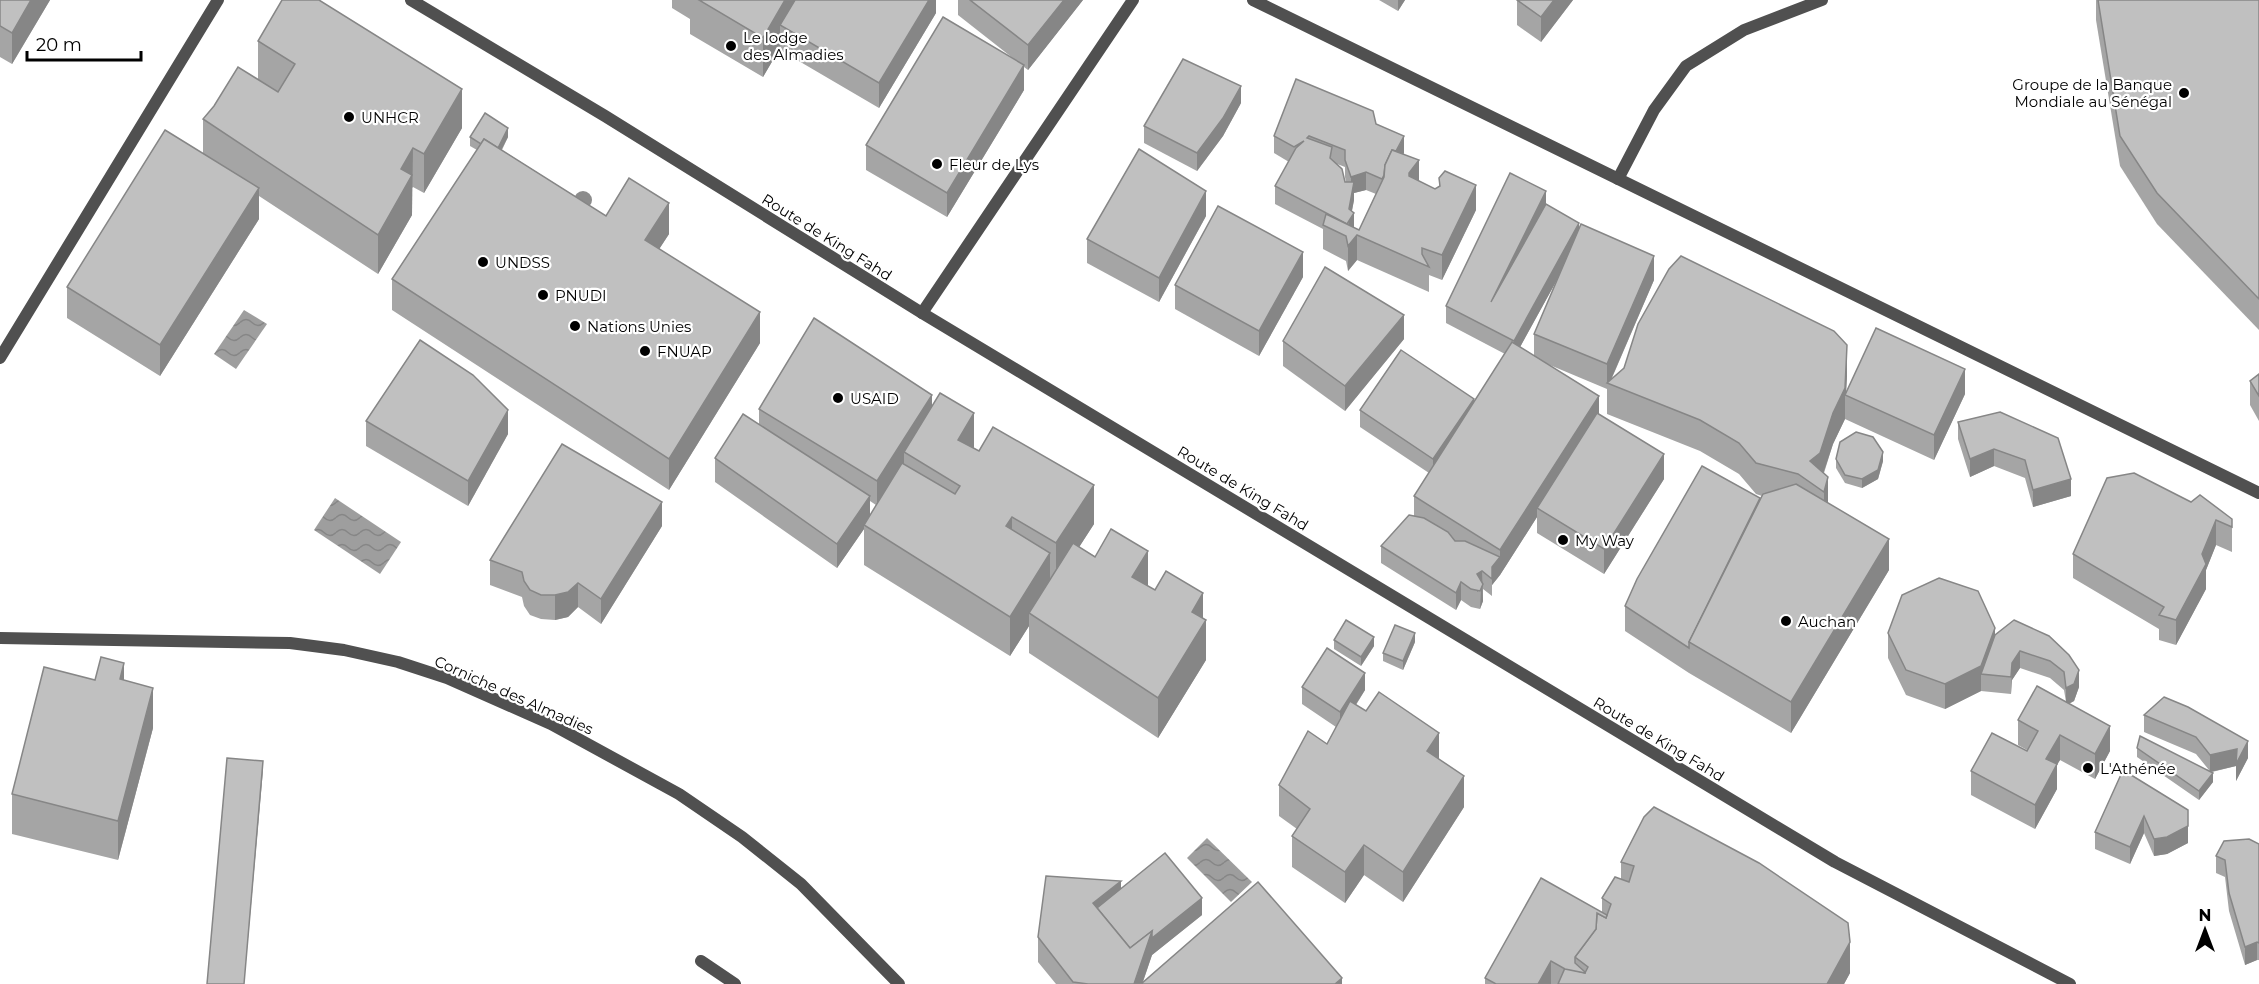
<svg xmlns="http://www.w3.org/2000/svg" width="2259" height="984" viewBox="0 0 2259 984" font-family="Montserrat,sans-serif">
	<defs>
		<pattern id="water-waves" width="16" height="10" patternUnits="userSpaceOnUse" patternTransform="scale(1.5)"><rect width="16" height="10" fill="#9e9e9e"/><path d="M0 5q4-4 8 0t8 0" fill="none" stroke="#868686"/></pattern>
	</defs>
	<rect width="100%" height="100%" fill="#fff"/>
	<g fill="url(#water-waves)">
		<polygon points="244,310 267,324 236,369 214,354"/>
		<polygon points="335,498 401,542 380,574 314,530"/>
		<polygon points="1207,838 1252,882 1231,902 1187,858"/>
	</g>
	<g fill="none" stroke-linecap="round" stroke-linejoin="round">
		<g stroke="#505050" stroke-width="12">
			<polyline points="1618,179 1654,110 1686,66 1744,30 1822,0"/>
			<polyline points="0,358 218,0"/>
			<polyline points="701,961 735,984"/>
		</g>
		<g stroke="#505050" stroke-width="12">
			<polyline points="1253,0 2259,493"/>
			<polyline points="922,313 1133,0"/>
		</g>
		<g stroke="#505050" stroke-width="12">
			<polyline points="411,0 605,116 922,313 1835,862 2070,984"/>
			<polyline points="0,638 290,643 344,650 398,662 447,678 551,724 679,794 742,837 801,884 899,984"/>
		</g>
	</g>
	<circle fill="#8c8c8c" cx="583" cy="200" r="9"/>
	<g fill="#a5a5a5" fill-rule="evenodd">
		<polygon points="0,0 50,0 12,64 0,57"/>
		<polygon points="672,0 936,0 936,13 879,108 780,50 780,48 763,77 690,34 690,19 672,8"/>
		<polygon points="958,0 1083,0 1028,70 1024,67 1024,90 947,217 866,170 866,145 1014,59 958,15"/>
		<polygon points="1379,0 1405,0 1398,11"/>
		<polygon points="1517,0 1573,0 1541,42 1517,25"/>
		<polygon points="2096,0 2259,0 2259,330 2157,224 2120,166 2096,20"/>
		<polygon points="258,41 462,128 424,193 413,187 412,188 412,215 378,274 259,196 259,219 160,376 67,318 67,287 203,153 203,119 258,80"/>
		<polygon points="1241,103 1223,136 1197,171 1144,143 1144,126"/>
		<path d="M1376,124L1404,153L1403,154L1419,181L1435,189L1439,187V178L1476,210L1442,280L1429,275V292L1357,260L1348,271L1346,261L1323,249V229L1275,204V186L1289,162L1274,153V136ZM1337,164L1345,167V177L1346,182H1345ZM1366,190L1376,194L1359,230L1354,228L1352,211L1354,200V193Z"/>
		<polygon points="470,137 508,137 502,150 606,216 669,234 659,249 760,343 669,490 392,310 392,279 477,150 470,146"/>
		<path d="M1546,204L1654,280L1612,378L1847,376L1846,391L1965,394L1934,460L1845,419L1833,444L1824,473L1828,503L1889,570L1791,733L1689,673L1625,631V606L1760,498L1762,496L1756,494L1739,474L1700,451L1607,414V389L1545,363L1599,414L1664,479L1604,574L1537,533V517L1500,575L1492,585V596L1483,589V601L1480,609L1471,607L1461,600L1456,610L1381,563V546L1414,516V496L1429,473L1360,427V410L1474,402L1505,354L1446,323V306ZM1558,278L1534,334V356L1520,347Z"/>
		<polygon points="1206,216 1159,302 1087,263 1087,239"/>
		<polygon points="1303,277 1259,356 1175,309 1175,285"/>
		<polygon points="1404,339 1345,411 1283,366 1283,341"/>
		<polygon points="2259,374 2259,421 2250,405 2250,381"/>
		<path d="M932,406L974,448L1094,524L1079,547L1203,618L1206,660L1158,738L1029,653V626L1010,656L864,565V529L837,568L715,482V458L759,424V409ZM870,501L876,505L870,516Z"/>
		<polygon points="2000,412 2071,496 2033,507 2025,478 1994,466 1970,477 1958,439 1958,422"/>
		<polygon points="366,421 508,434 468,506 366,446"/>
		<polygon points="1836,459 1883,461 1878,479 1862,488 1845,483 1836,468"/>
		<polygon points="2191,502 2232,519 2232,552 2216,545 2206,570 2206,589 2176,645 2159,640 2159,629 2073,578 2073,554"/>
		<polygon points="662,526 601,624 578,607 568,617 555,620 541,619 530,615 524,606 522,597 490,585 490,560"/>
		<polygon points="2014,620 2079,687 2074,701 2069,704 2110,751 2095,779 2060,760 2057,764 2057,789 2035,829 1971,795 1971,771 2027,751 2027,750 2018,745 2018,720 2066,702 2064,690 2050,678 2020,668 2012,680 2011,694 1981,691 1945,709 1906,695 1888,658 1888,633 1995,635"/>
		<polygon points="1334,640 1374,646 1361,666 1334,649"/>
		<polygon points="1415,642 1403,670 1383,661 1383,653"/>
		<polygon points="95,680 124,680 153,728 118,860 12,834 12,794"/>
		<polygon points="1302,687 1365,690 1356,705 1439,760 1464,807 1403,902 1364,875 1345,903 1292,867 1292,836 1297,829 1279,816 1279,785 1327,744 1336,727 1302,704"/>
		<polygon points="2144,715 2248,758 2236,781 2236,766 2212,772 2213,782 2199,800 2137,757 2137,748 2209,770 2196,754 2144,732"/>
		<polygon points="2123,770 2188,843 2167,854 2154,856 2144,833 2130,864 2095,849 2095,832"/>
		<polygon points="1644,817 1850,973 1844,984 1485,984 1485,978 1602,912 1602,898 1621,879 1621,862"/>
		<polygon points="2259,844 2259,960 2257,960 2245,965 2229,911 2225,877 2216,873 2216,856"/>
		<polygon points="1121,888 1202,915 1152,955 1143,982 1342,984 1056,984 1038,962 1038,937"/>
	</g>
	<g fill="#868686">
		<polygon points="31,0 50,0 12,64 12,33"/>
		<polygon points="784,0 797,0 780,25 780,48 763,77 763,38"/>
		<polygon points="929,0 936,0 936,13 879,108 879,83"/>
		<polygon points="1064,0 1083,0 1028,70 1028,45"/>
		<polygon points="1398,0 1405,0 1398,11"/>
		<polygon points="1554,0 1573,0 1541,42 1541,17"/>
		<polygon points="1024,65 1024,90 947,217 947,193"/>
		<polygon points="1241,86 1241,103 1223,136 1197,171 1197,153"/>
		<polygon points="462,89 462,128 424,193 424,154"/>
		<polygon points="508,128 508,137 495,162 495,153"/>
		<polygon points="1404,136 1404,153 1382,196 1382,179"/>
		<polygon points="413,148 412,215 378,274 378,235 401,169"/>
		<polygon points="1419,160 1419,185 1409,197 1409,173"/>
		<polygon points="1366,172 1366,190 1354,193 1354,200 1350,220 1354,213 1354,231 1347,243 1351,194 1351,177"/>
		<polygon points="1476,185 1476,210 1442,280 1442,255"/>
		<polygon points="259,188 259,219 160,376 160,345"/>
		<polygon points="1206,191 1206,216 1159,302 1159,278"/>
		<polygon points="1546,191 1546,208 1491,302"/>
		<polygon points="669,203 669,234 645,271 645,240"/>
		<polygon points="1579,223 1579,240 1514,358 1514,341"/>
		<polygon points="1357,235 1357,260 1348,271 1348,246"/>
		<polygon points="1303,252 1303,277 1259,356 1259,331"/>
		<polygon points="1654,256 1654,280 1609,384 1607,383 1607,364"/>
		<polygon points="760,312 760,343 669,490 669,459"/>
		<polygon points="1404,315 1404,339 1345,411 1345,386"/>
		<polygon points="1847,345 1847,376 1846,395 1845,395 1845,419 1833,444 1820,483 1810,461 1833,413"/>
		<polygon points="1965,369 1965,394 1934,460 1934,435"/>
		<polygon points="932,395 932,419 904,452 904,463 877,505 877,481"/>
		<polygon points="1599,396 1599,421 1537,508 1537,517 1500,575 1500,550"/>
		<polygon points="1474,399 1474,416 1433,476 1433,459"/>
		<polygon points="508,410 508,434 468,506 468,481"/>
		<polygon points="974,413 974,452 958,440"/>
		<polygon points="1994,449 1994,466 1970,477 1970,459"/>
		<polygon points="1883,452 1883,461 1878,479 1862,488 1862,479"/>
		<polygon points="1664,454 1664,479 1604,574 1604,549"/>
		<polygon points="1828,477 1828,507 1824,522 1824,492"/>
		<polygon points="2071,479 2071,496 2033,507 2033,490"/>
		<polygon points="1094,485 1094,524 1056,583 1056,543"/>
		<polygon points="870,496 870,521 864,525 864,529 837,568 837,544"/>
		<polygon points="662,502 662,526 601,624 601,599"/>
		<polygon points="1012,517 1012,556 1006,526"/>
		<polygon points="2216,520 2216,545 2206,570 2206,589 2176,645 2176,620"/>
		<polygon points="1889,539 1889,570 1791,733 1791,702"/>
		<polygon points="1148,551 1148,590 1132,577"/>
		<polygon points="1050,553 1050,592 1029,613 1029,626 1010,656 1010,617"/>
		<polygon points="1500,557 1500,575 1492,585 1492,567"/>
		<polygon points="1482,571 1483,601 1480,609 1481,589 1477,592 1477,574"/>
		<polygon points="1461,582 1461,600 1456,610 1456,593"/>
		<polygon points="578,583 578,607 568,617 555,620 555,595"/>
		<polygon points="1203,593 1203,625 1206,620 1206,660 1158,738 1158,698 1192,612"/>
		<polygon points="1995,628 1995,653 1981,674 1981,691 1945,709 1945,684"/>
		<polygon points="1415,633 1415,642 1403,670 1403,661"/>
		<polygon points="1374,637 1374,646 1361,666 1361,657"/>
		<polygon points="2020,651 2020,668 2012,680 2011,694 2012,663"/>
		<polygon points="124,663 124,702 120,679"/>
		<polygon points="2079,670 2079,687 2074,701 2066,705 2066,688"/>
		<polygon points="1365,673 1365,690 1340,729 1340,712"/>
		<polygon points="153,688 153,728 118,860 118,821"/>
		<polygon points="2110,726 2110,751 2095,779 2095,754"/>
		<polygon points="1439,733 1439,763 1427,751"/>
		<polygon points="2060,735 2060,760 2046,784 2046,759"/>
		<polygon points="2248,741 2248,758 2236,781 2236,766 2210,772 2210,755 2237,749"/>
		<polygon points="263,761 263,770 244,984"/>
		<polygon points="2057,764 2057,789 2035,829 2035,805"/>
		<polygon points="2213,773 2213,782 2199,800 2199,791"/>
		<polygon points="1464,776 1464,807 1403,902 1403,872"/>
		<polygon points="2144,816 2144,833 2130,864 2130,847"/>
		<polygon points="2188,826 2188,843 2167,854 2154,856 2154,839"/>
		<polygon points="1364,845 1364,875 1345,903 1345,872"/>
		<polygon points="1121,881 1121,906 1102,921 1093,903"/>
		<polygon points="1202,898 1202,915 1152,955 1142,984 1134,984 1152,931"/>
		<polygon points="1850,942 1850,973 1844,984 1827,984"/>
		<polygon points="2257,942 2257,960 2245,965 2245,947"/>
		<polygon points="1551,961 1551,984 1538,984"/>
		<polygon points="1342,978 1342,984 1335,984"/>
	</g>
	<g fill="#c0c0c0" stroke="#868686" stroke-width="1.5">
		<polygon points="0,0 31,0 12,33 0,26"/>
		<polygon points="282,0 319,0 462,89 424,154 413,148 401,169 412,175 378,235 203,119 214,106 238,67 278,92 295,64 258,41"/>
		<polygon points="699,0 785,0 763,38"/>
		<polygon points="795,0 929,0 879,83 780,25"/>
		<polygon points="970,0 1064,0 1028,45"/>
		<polygon points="1517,0 1554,0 1541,17"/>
		<polygon points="2098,0 2259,0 2259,299 2157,193 2120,136"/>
		<polygon points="943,17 1024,65 947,193 866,145"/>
		<polygon points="1183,59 1241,86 1223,118 1197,153 1144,126"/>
		<polygon points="1296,79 1373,111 1376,124 1404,136 1396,151 1392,150 1385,165 1384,175 1382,179 1366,172 1351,177 1345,160 1345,150 1309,136 1307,138 1332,147 1330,158 1342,169 1345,182 1354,182 1349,209 1354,213 1347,224 1275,186 1296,148 1304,141 1294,147 1274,136"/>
		<polygon points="485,113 508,128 498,148 484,139 481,144 470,137"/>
		<polygon points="165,130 259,188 160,345 67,287"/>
		<polygon points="484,139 606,216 629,178 669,203 645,240 760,312 669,459 392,279"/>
		<polygon points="1139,149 1206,191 1159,278 1087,239"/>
		<polygon points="1392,150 1419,160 1409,173 1409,176 1435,189 1440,186 1439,178 1445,171 1476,185 1442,255 1422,248 1422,254 1429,267 1357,235 1348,246 1346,236 1323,225 1326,214 1359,230 1384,177 1385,165"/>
		<polygon points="1510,173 1546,191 1491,302 1546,204 1579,223 1514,341 1446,306"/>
		<polygon points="1218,206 1303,252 1259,331 1175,285"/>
		<polygon points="1581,224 1654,256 1607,364 1534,334"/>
		<polygon points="1681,256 1834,331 1847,345 1845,388 1833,413 1820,453 1810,461 1828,477 1824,492 1798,474 1756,463 1739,443 1700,420 1607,383 1624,368 1638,324 1669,269"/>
		<polygon points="1325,267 1404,315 1345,386 1283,341"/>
		<polygon points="814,318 932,395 877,481 759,409"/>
		<polygon points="1876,328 1965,369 1934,435 1845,395"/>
		<polygon points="420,340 473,375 508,410 468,481 366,421"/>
		<polygon points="1512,342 1599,396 1500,550 1414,496"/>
		<polygon points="1401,350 1474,399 1433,459 1360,410"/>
		<polygon points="2259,374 2259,396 2250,381"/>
		<polygon points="940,393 974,413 958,440 979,451 993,427 1094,485 1056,543 1012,517 1006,526 1050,553 1010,617 864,525 902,463 955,494 960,486 904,452"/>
		<polygon points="2000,412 2058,438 2071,479 2033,490 2025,460 1994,449 1970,459 1958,422"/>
		<polygon points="1597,413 1664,454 1604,549 1537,508"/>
		<polygon points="743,414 870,496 837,544 715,458"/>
		<polygon points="1856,432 1873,437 1883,452 1878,470 1862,479 1845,475 1836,459 1840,442"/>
		<polygon points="562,444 662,502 601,599 578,583 568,592 555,595 541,595 530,590 524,581 522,572 490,560"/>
		<polygon points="1702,466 1760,498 1689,642 1689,648 1625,606 1637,579"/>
		<polygon points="2134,473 2191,502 2200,495 2232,519 2232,527 2216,520 2202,554 2206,564 2176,620 2159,615 2164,607 2073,554 2107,478"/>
		<polygon points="1796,484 1889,539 1791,702 1689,642 1763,494"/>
		<polygon points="1409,515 1424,518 1448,532 1455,541 1465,541 1500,557 1492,567 1492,579 1482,571 1477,574 1483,584 1480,591 1471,589 1461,582 1456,593 1381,546"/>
		<polygon points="1111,529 1148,551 1132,577 1155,590 1166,571 1203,593 1192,612 1206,620 1158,698 1029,613 1073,543 1095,557"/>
		<polygon points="1939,578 1978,591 1995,628 1981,666 1945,684 1906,670 1888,633 1902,595"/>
		<polygon points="1346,620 1374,637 1361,657 1334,640"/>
		<polygon points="2014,620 2049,636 2069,655 2079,670 2074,684 2066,688 2064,672 2050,661 2020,651 2012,663 2011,677 1981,674 1995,635"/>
		<polygon points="1395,625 1415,633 1403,661 1383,653"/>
		<polygon points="1327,648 1365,673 1340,712 1302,687"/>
		<polygon points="101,657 124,663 120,679 153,688 118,821 12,794 44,667 95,680"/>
		<polygon points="2037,686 2110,726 2095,754 2060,735 2046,759 2057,764 2035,805 1971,771 1992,733 2027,751 2038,731 2018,720"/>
		<polygon points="1379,692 1439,733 1427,751 1464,776 1403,872 1364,845 1345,872 1292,836 1310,809 1279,785 1308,731 1327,744 1350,701 1366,711"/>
		<polygon points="2164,697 2188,707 2248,741 2236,764 2237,749 2210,755 2196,737 2144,715"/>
		<polygon points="2140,736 2213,773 2199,791 2137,748"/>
		<polygon points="227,758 263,761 244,984 207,984"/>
		<polygon points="2123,770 2188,810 2188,826 2167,837 2154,839 2144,816 2130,847 2095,832"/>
		<polygon points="1654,807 1759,863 1848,923 1850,942 1827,984 1558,984 1565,968 1585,973 1588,967 1575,957 1596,929 1597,913 1606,918 1611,904 1602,898 1615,877 1629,882 1634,866 1621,862 1644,817"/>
		<polygon points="2249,839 2259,844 2259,943 2257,942 2245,947 2229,893 2225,860 2216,856 2224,841"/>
		<polygon points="1165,853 1202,898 1152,938 1152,931 1130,948 1097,908"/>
		<polygon points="1046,876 1121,881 1093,903 1130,948 1152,931 1134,984 1088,984 1073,982 1038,937"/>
		<polygon points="1541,878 1607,915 1606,918 1597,913 1596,929 1575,957 1575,963 1585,972 1585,973 1565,969 1551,961 1538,984 1496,984 1485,978"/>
		<polygon points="1258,882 1342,978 1335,984 1141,984"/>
	</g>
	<g fill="#000" stroke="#fff" stroke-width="2">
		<circle cx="731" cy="46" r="6"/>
		<circle cx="2184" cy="93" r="6"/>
		<circle cx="349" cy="117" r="6"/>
		<circle cx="937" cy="164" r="6"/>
		<circle cx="483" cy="262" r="6"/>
		<circle cx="543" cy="295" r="6"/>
		<circle cx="575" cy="326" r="6"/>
		<circle cx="645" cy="351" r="6"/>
		<circle cx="838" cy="398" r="6"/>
		<circle cx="1563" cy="540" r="6"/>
		<circle cx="1786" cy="621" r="6"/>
		<circle cx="2088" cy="768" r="6"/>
	</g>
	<g text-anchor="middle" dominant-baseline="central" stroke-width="4.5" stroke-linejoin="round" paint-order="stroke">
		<g font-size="15" fill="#000" stroke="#fff" text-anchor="start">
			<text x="743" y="37">Le lodge<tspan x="743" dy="17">des Almadies</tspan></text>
			<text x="2172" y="84" text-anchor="end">Groupe de la Banque<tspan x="2172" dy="17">Mondiale au Sénégal</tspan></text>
			<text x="361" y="117">UNHCR</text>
			<text x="949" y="164">Fleur de Lys</text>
			<text x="495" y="262">UNDSS</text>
			<text x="555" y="295">PNUDI</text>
			<text x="587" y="326">Nations Unies</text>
			<text x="657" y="351">FNUAP</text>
			<text x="850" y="398">USAID</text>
			<text x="1575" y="540">My Way</text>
			<text x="1798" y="621">Auchan</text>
			<text x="2100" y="768">L'Athénée</text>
		</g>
		<g font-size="15" fill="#000" stroke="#fff">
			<text transform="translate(827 237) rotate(32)">Route de King Fahd</text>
			<text transform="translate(1243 488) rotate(31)">Route de King Fahd</text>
			<text transform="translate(514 695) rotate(24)">Corniche des Almadies</text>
			<text transform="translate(1659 739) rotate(31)">Route de King Fahd</text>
		</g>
	</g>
	<g transform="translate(2205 930)" stroke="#ffffff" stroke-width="4.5" paint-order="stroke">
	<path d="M0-4.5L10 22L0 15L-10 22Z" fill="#000000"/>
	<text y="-9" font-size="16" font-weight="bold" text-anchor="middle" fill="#000000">N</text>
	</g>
	<path d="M27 51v9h114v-9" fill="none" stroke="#000000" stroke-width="3"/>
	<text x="36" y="51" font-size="18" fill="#000000" stroke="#ffffff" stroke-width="4.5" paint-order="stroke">20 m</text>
</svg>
